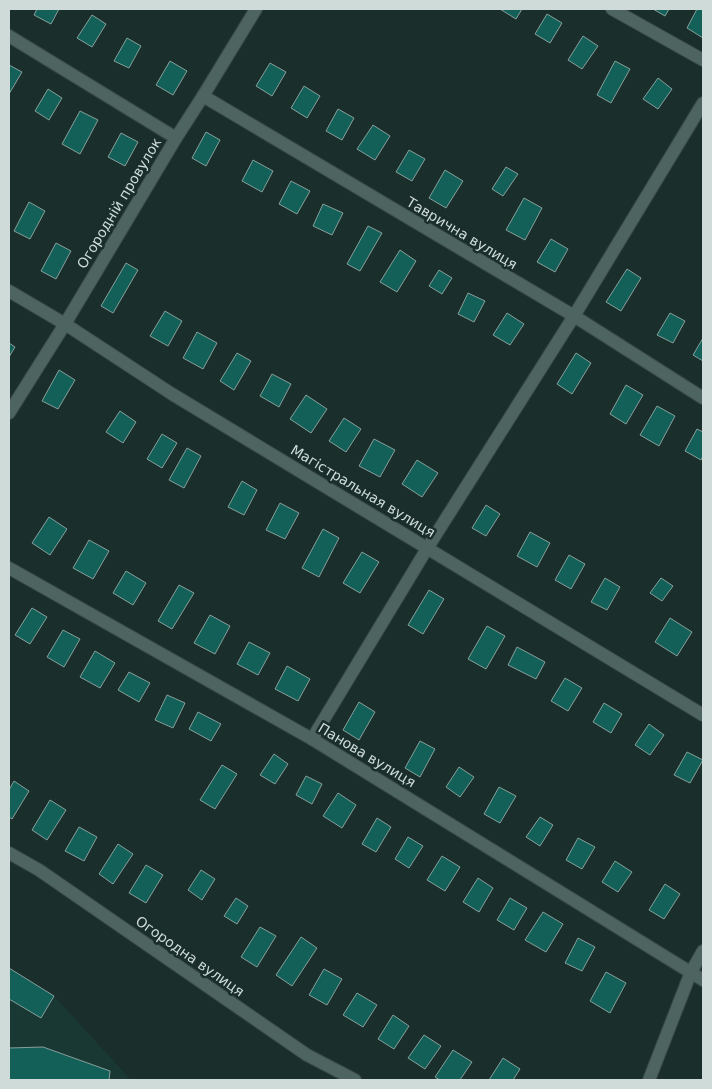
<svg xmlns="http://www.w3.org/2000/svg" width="712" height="1089" viewBox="0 0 712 1089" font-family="'DejaVu Sans',sans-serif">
	<rect width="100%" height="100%" fill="#1a2e2c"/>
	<polygon fill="#193834" points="9,968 54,996 131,1080 9,1080"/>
	<g fill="#126058" stroke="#889f9b">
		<polygon points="37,9 59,9 51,24 34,15"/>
		<polygon points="500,9 522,9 516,19"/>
		<polygon points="653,9 669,9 665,16"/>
		<polygon points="697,9 703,9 703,38 687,28"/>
		<polygon points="547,14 562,23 550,43 535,34"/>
		<polygon points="92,15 106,24 92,47 77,38"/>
		<polygon points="583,36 598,46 582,69 568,60"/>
		<polygon points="127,38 141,46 129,68 114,61"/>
		<polygon points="170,61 187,71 173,95 156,85"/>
		<polygon points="615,61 630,69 611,103 597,95"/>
		<polygon points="270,63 286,72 272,96 256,86"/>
		<polygon points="9,65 22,72 9,94"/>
		<polygon points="658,78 672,89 658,109 643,99"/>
		<polygon points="304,86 320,96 307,118 291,108"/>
		<polygon points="48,89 62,98 49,120 35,111"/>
		<polygon points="338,109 354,118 342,140 326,131"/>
		<polygon points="80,111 98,120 80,154 62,144"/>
		<polygon points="373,125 390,136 375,160 357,149"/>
		<polygon points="206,132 220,140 206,166 192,158"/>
		<polygon points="121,133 138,142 125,166 108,157"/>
		<polygon points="409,150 425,159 412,181 396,172"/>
		<polygon points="253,160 273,171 262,192 242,181"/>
		<polygon points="506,167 518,174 503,196 492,189"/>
		<polygon points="445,170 463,181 446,208 429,198"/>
		<polygon points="291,181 310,191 297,214 279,204"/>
		<polygon points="524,198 542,208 525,240 506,230"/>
		<polygon points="29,202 45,211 30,239 14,231"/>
		<polygon points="323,204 343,213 332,235 313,226"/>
		<polygon points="368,226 382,233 360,271 347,264"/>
		<polygon points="551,239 568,249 555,272 537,262"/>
		<polygon points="56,243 71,251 56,279 41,271"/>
		<polygon points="400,250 416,261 397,292 380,282"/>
		<polygon points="126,263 138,270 113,313 101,306"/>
		<polygon points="627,269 641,278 621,311 606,302"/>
		<polygon points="439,270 452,278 442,294 429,286"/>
		<polygon points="468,293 485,301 474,322 458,314"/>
		<polygon points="165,311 182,321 168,346 150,336"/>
		<polygon points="507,313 524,324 510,345 493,335"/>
		<polygon points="670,313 685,321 673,343 657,335"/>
		<polygon points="197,332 217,343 203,369 183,358"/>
		<polygon points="703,338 703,361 693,355"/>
		<polygon points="9,343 15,347 9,357"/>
		<polygon points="237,353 251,361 234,390 220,381"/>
		<polygon points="576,353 591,363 572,394 557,384"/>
		<polygon points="59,370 75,380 58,409 42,401"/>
		<polygon points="272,374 291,384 279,407 260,396"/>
		<polygon points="626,385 643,395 626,424 610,414"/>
		<polygon points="306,395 327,409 311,433 290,419"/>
		<polygon points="657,406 675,416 659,446 640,435"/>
		<polygon points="120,411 136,422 123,443 106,432"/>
		<polygon points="344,418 361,429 346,452 329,441"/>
		<polygon points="697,429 703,432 703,456 701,460 685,451"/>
		<polygon points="162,434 177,443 162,468 147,459"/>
		<polygon points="374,439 395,450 380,477 359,466"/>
		<polygon points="187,448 201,456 184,488 169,480"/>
		<polygon points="417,460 438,473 422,497 402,484"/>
		<polygon points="242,481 257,490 244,515 228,507"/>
		<polygon points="280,503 299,513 285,539 266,530"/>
		<polygon points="486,505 500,514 486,536 472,528"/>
		<polygon points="49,517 67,529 50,555 32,543"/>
		<polygon points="323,529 339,538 319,577 302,568"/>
		<polygon points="530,532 550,543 537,567 517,556"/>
		<polygon points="89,540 109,551 93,579 73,568"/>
		<polygon points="362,552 379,562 360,593 343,583"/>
		<polygon points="569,555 585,564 571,589 555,580"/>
		<polygon points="126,571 146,583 133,605 113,593"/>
		<polygon points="605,578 620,587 607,610 591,602"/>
		<polygon points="661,578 673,586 662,601 650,593"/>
		<polygon points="179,585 194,593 172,629 158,621"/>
		<polygon points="429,590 444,599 423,634 408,625"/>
		<polygon points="32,608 47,617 30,644 15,635"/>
		<polygon points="210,615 230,626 215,654 194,643"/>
		<polygon points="670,618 692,632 677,656 655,642"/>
		<polygon points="487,626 505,636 486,669 468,659"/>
		<polygon points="63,630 80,639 64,667 47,657"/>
		<polygon points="249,642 270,653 258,675 237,664"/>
		<polygon points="517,647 545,662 536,679 508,665"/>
		<polygon points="95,651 115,663 100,688 80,677"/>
		<polygon points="287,666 310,679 298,701 275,689"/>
		<polygon points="129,672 150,683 139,702 118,690"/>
		<polygon points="565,678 582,688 568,711 551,701"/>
		<polygon points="167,695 185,703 173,728 155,720"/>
		<polygon points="359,702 375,712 359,740 343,730"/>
		<polygon points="604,703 622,714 611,733 593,722"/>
		<polygon points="198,712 221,724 211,741 189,729"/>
		<polygon points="649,724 664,735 650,755 635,745"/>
		<polygon points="420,741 435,749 420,777 405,768"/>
		<polygon points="687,752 703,760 690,783 674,775"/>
		<polygon points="274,754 288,764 275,784 260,775"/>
		<polygon points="222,765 237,774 215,809 200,800"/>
		<polygon points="459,767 474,777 460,797 446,787"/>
		<polygon points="306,776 322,784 312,804 296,795"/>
		<polygon points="14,781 29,791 12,819 9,817 9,790"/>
		<polygon points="499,787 516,796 500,823 484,814"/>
		<polygon points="338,793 356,805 342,828 323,816"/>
		<polygon points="50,800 66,810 47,840 32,830"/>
		<polygon points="540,817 553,825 540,846 526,837"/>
		<polygon points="377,818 391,827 376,852 362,844"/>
		<polygon points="79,827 97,837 84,861 65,851"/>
		<polygon points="408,837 423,846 409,868 395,859"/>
		<polygon points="578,838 595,847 582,869 566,860"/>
		<polygon points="118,844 133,854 113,884 99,874"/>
		<polygon points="442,856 460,867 445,891 427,880"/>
		<polygon points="615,861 632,872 618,892 602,882"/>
		<polygon points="146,865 163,875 146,903 129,893"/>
		<polygon points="201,870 215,879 202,900 188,890"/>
		<polygon points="478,878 493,888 479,912 463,902"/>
		<polygon points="665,884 680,894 664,919 649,910"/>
		<polygon points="236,898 248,906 237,924 224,916"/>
		<polygon points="510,898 527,908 514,930 497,920"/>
		<polygon points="543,912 563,924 546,952 525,940"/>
		<polygon points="260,927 276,936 257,967 241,957"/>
		<polygon points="301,937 317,948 292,986 276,975"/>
		<polygon points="578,938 595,947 582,971 565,963"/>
		<polygon points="9,968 54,996 41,1018 9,999"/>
		<polygon points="324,969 342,979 327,1005 309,995"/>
		<polygon points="606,972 626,983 610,1013 590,1001"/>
		<polygon points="357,993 377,1005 363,1027 343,1015"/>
		<polygon points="393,1015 409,1026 394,1049 378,1039"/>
		<polygon points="424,1035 441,1046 425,1069 408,1058"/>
		<polygon points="43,1047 110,1071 109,1080 9,1080 9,1048"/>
		<polygon points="453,1050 472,1062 460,1080 440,1080 435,1077"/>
		<polygon points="503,1058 520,1069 513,1080 489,1080"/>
	</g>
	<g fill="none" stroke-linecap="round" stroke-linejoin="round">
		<defs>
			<g id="minor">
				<polyline points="612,9 703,60"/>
				<polyline points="9,36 176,138"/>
				<polyline points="203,96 574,316 703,398"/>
				<polyline points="9,291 65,324 172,394 703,715"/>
				<polyline points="9,413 65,324 176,138 203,96 256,9"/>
				<polyline points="9,568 312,739 703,980"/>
				<polyline points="312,739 428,547 574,316 703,103"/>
				<polyline points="9,853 39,870 307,1055 355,1080"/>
				<polyline points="649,1080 691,972 703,951"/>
			</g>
		</defs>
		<use href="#minor" stroke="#384947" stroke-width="14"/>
		<use href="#minor" stroke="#4e6461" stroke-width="12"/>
	</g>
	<g text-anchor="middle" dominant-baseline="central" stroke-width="5" stroke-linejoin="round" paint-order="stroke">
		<g font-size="14" fill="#cedbd9" stroke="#1a2e2c">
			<text transform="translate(119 203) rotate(-59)">Огородній провулок</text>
			<text transform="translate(462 233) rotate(31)">Таврична вулиця</text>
			<text transform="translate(363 491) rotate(31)">Магістральная вулиця</text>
			<text transform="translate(367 755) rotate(31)">Панова вулиця</text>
			<text transform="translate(190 956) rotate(35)">Огородна вулиця</text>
		</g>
	</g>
	<rect width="712" height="1089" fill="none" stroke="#cedbd9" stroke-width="20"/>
</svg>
